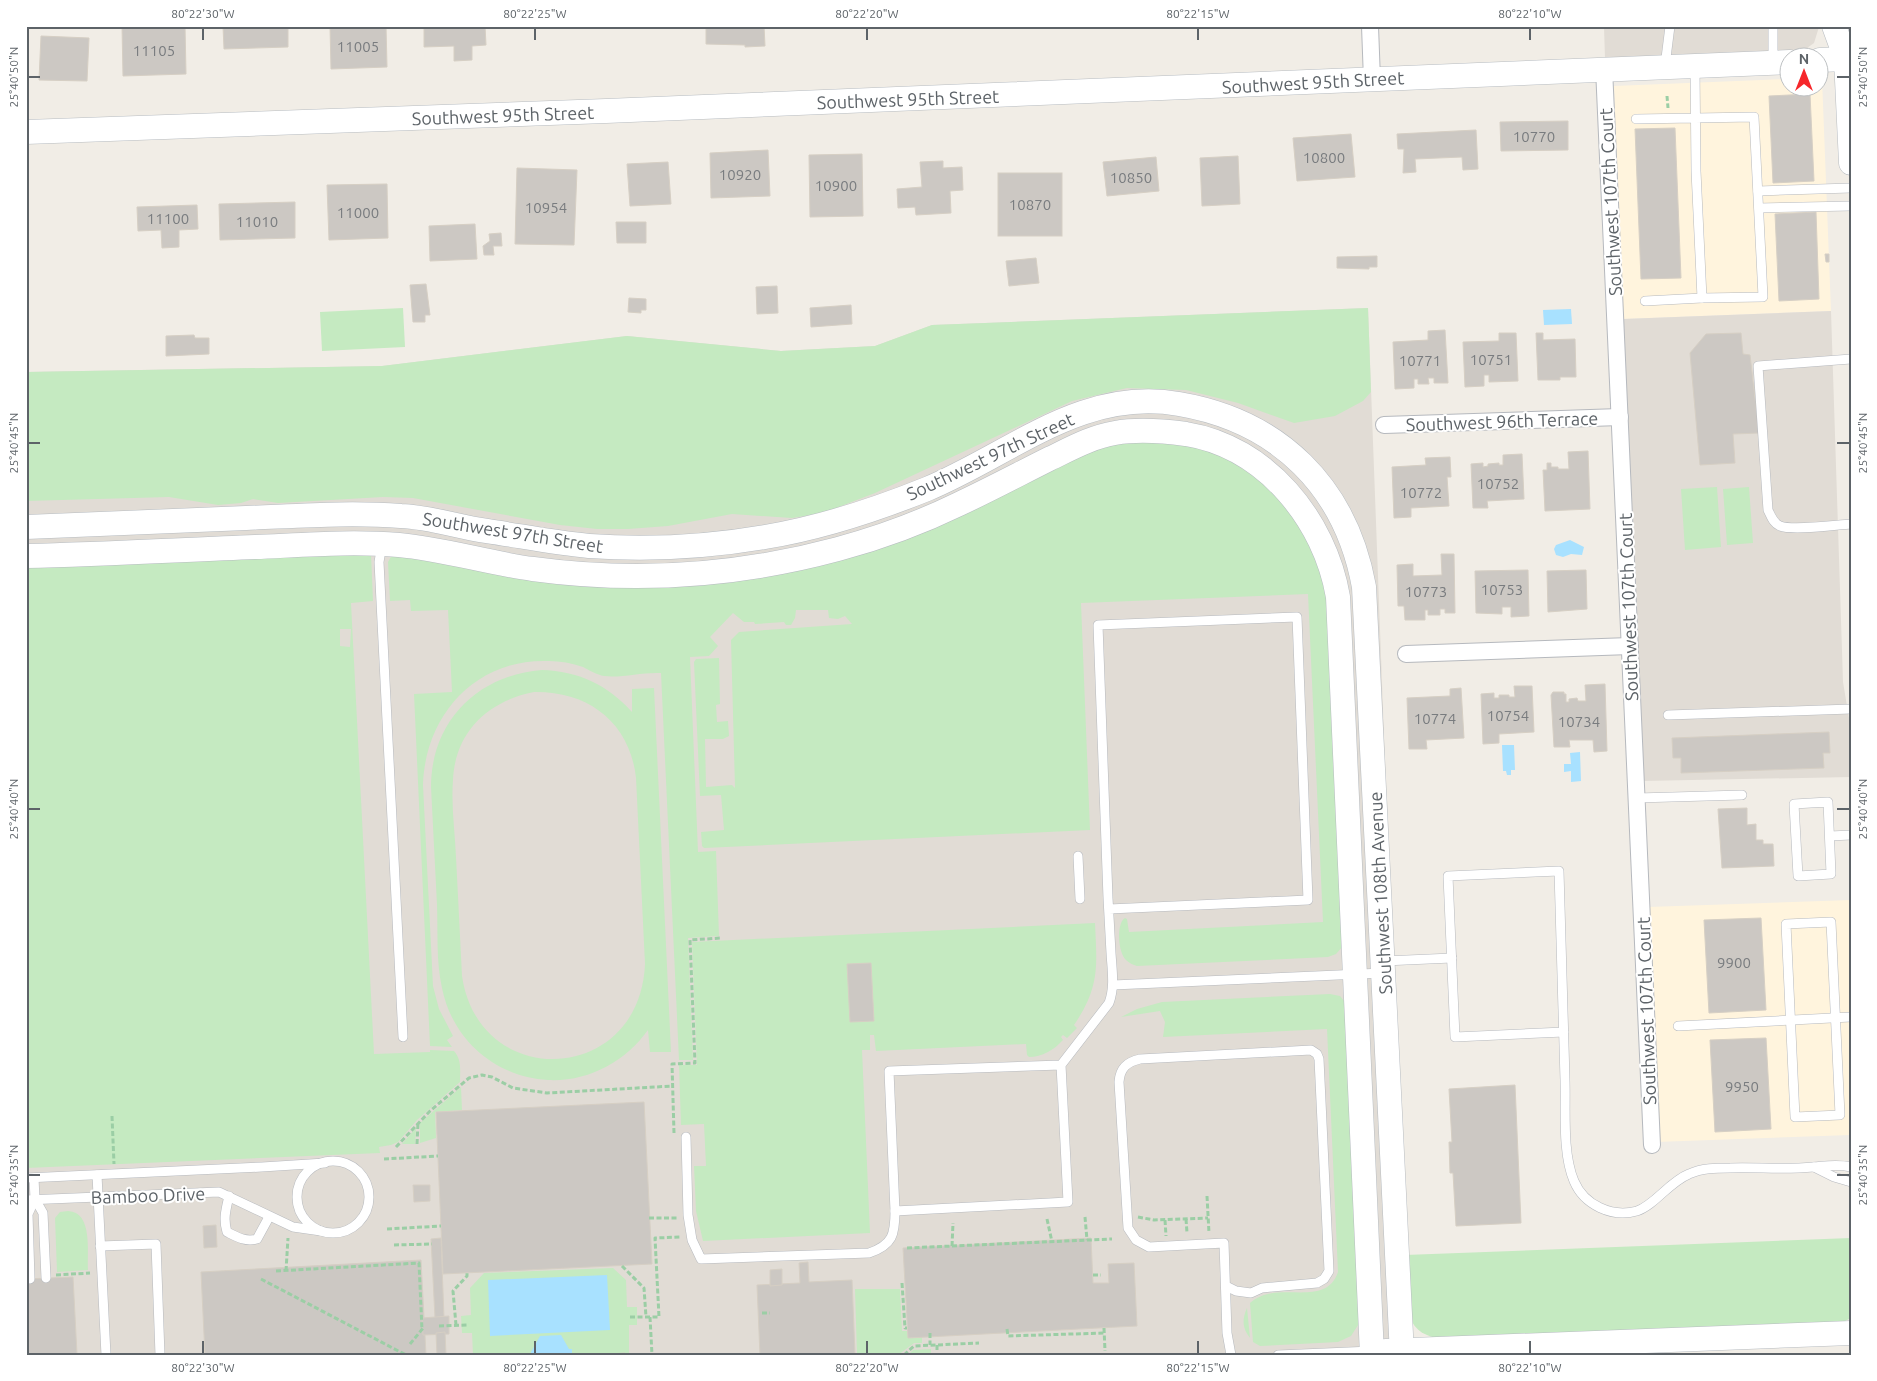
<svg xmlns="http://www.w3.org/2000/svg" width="1877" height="1381" viewBox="0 0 1877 1381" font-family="Ubuntu,sans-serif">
	<rect width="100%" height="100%" fill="#f1ede6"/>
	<g fill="#fff4dd">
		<polygon points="1820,78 1822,78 1831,311 1623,319 1614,86 1789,79 1790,88 1820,88"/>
		<polygon points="1851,900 1851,1135 1656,1142 1648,907"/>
	</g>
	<g fill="#e1dcd5">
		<polygon points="1604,26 1819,26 1819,27 1814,43 1803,51 1605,59"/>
		<polygon points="1368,308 1386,790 1411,1355 26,1355 26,372 382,366 627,336 781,351 875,346 932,325"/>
		<polygon points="1831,311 1843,682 1850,724 1851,777 1641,781 1623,319"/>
	</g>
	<g fill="#c5eac1" fill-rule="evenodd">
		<polygon points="403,308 405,347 322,351 320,312"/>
		<polygon points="1368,308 1371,392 1363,401 1335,416 1294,423 1238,403 1186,390 1127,388 1072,401 875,493 823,513 792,518 732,514 668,526 628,529 597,529 560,525 413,498 383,497 278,503 253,499 241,503 218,505 169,497 26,501 26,372 382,366 627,336 781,351 875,346 932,325"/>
		<path d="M1182,441L1244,465L1295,511L1329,592L1343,946L1336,954L1328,957L1137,966C1133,965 1129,963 1126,960C1118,953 1116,923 1125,918L1127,919L1129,932L1323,922L1308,594L1081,603L1090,830L704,848L702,846L701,832L724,830L721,795L700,796L694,662L696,659L719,658L720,704L716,705L717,722L728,721L729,736L723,739H705L706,787L732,785L735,788L731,640L739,632L852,624L845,616L838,619L829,618L828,610H796L795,618L791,625H786L784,622L755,624L754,622H744L733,613L710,637L718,646L709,656L690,657L698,852L716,851L719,936L688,938L693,1060H679L661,673C642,672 622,678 604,676C597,675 589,670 583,667C572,663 560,661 549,661C476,658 425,715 423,785L433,986L439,1009L453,1036L447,1040L452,1047L430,1046L414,694L452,692L448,610L411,611L410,600L390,601L388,562L392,555L744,578L1108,443Z"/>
		<polygon points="1717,487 1721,547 1685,550 1681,489"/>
		<polygon points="1749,487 1753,543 1727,545 1723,489"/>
		<path d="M371,554L373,601L351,603L374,1054L430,1052V1050L454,1051C462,1060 460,1071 460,1082L417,1120L398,1142L391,1145L379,1147L380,1153L26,1168V567ZM340,629H351L350,647L340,646Z"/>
		<path d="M542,670C578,671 608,685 632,712V689L654,688L671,1052H650L648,1030C625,1062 588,1082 548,1080C495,1077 452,1039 442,988C436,961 438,932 437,905C435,866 433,826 431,787C431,722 477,675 542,670ZM534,692C588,691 630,722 636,778L645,964C640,1085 479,1092 462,976C460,936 458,896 456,857C455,832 451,806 453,780C455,732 488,701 534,692Z"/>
		<path d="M1095,923C1097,966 1100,987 1074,1025L1077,1028L1067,1038L1063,1035L1061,1037L1063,1040C1054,1050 1042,1057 1029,1057L1027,1055L1026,1044L876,1051L874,1035H870V1050H862L870,1233L703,1241L696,1211L694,1166H706L704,1124L681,1125L679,1065H697L692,942Z"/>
		<path d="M1330,994L1340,996L1345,1002L1360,1322L1351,1336L1338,1342L1260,1346L1253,1342L1250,1303C1277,1278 1325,1310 1338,1272L1327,1029L1163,1037L1165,1022L1160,1011L1121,1017L1137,1009L1162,1002Z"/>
		<polygon points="461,1087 462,1110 435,1112 436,1138 420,1143 420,1123"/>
		<polygon points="416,1128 415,1144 402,1144"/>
		<path d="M68,1211C93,1212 87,1252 88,1270L57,1272L55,1218L60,1212Z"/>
		<path d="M1851,1238V1318L1841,1323L1442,1339C1425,1336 1416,1332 1409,1316L1405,1255Z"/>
		<polygon points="613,1268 626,1280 627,1307 637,1307 637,1325 629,1325 629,1355 473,1355 472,1333 462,1333 461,1316 471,1315 470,1288 484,1273"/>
		<polygon points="855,1289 900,1289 902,1331 907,1331 908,1338 922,1337 922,1343 914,1343 898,1355 857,1355"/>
		<path d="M1247,1308L1250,1338C1242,1328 1242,1319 1247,1308Z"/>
		<polygon points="931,1349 931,1355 908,1355 913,1350"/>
	</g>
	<g fill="#a8e1ff">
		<polygon points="1571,309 1572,324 1544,325 1543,310"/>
		<polygon points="1570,540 1584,547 1582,555 1571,554 1563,557 1556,555 1554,549 1556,545"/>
		<polygon points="1502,745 1514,745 1515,770 1511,770 1511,775 1507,775 1506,771 1503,771"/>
		<polygon points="1580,752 1581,781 1571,782 1571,771 1564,772 1564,764 1571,764 1570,753"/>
		<polygon points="607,1275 610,1330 490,1336 488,1280"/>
		<polygon points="561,1335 569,1349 572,1349 572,1355 531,1355 531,1352 540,1336"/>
	</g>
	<g fill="#ccc8c3" stroke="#d6cfc4">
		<polygon points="122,26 185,26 186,74 123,76"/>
		<polygon points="223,26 288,26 288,47 224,49"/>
		<polygon points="330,26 386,26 387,67 331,69"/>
		<polygon points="424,26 485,26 486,45 472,46 472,60 454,61 454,46 424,47"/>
		<polygon points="706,26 764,26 765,46 745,47 745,45 706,44"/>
		<polygon points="41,36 89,38 87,81 39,80"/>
		<polygon points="1810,94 1814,181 1773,183 1769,96"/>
		<polygon points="1568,121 1568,150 1501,151 1500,122"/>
		<polygon points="1675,128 1681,278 1641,279 1635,129"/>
		<polygon points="1476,130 1478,169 1463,170 1462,157 1415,159 1416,172 1403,173 1404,149 1398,149 1397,134"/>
		<polygon points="1351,134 1355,177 1297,181 1293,138"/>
		<polygon points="768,150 770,196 711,198 710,153"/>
		<polygon points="862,154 863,216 810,217 809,155"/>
		<polygon points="1238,156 1240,204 1202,206 1200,158"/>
		<polygon points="1156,157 1159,191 1107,196 1103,162"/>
		<polygon points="943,161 943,168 962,167 963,190 950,191 951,213 916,215 915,207 898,208 897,189 922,187 920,162"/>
		<polygon points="668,162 671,204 630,206 627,164"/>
		<polygon points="517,168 577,170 574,245 515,244"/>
		<rect x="998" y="173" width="64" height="63"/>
		<polygon points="387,184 388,238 329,240 327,185"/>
		<polygon points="295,202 295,238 220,240 219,204"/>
		<polygon points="197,205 198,229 179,230 179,247 162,248 161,230 138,231 137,207"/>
		<polygon points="1816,212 1819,299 1779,301 1775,214"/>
		<polygon points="616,222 646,222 646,243 617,243"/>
		<polygon points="475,224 477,259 430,261 429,226"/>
		<polygon points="501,233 502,246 493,246 494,255 484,255 483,246 490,241 489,234"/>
		<polygon points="1825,254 1829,254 1829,262 1826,262"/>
		<polygon points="1377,256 1377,267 1369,267 1369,269 1337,268 1337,257"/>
		<polygon points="1036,258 1039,283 1009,286 1006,261"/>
		<polygon points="426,284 430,315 425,315 425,322 413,322 410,285"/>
		<polygon points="777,286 778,313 757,314 756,287"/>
		<polygon points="629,298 646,299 646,310 641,310 641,313 628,312"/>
		<polygon points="851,305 852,324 811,327 810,308"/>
		<polygon points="1445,330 1448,383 1434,383 1434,378 1428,378 1429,384 1418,384 1418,379 1414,379 1414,388 1395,389 1393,342 1428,340 1428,331"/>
		<polygon points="1499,333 1516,333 1518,381 1489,382 1489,375 1484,375 1484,386 1465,387 1463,342 1499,341"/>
		<polygon points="1536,333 1543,333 1543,340 1575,339 1576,377 1560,377 1560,380 1538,380"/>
		<polygon points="1741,333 1743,354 1750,355 1759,433 1733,434 1735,463 1700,465 1690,353 1706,334"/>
		<polygon points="194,335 195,338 209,338 209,354 166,356 166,336"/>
		<polygon points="1588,451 1590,509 1545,511 1543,470 1547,470 1547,463 1551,463 1551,467 1558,467 1558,469 1569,469 1568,452"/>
		<polygon points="1522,454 1524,499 1487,501 1488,508 1473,508 1471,464 1483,463 1483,467 1488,466 1488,464 1499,463 1499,465 1503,465 1503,455"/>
		<polygon points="1450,457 1451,477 1447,477 1449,506 1411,508 1411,517 1394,518 1392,467 1426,465 1425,458"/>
		<polygon points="1441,554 1454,554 1455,613 1445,613 1445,609 1440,609 1440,615 1428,615 1428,610 1425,610 1425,620 1405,620 1404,606 1398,606 1397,565 1413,564 1413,576 1442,575"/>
		<polygon points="1528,570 1529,616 1511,617 1511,607 1502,607 1502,614 1476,613 1475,571"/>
		<polygon points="1586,570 1587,609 1548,612 1547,571"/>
		<polygon points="1605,684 1607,751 1594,752 1593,740 1569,740 1570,747 1554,747 1551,695 1553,692 1564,692 1564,694 1566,694 1566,702 1569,702 1569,699 1577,698 1578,701 1586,701 1585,685"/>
		<polygon points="1514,686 1532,686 1534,732 1499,734 1499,743 1483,744 1481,694 1494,693 1494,698 1499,698 1499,695 1509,695 1509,697 1515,697"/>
		<polygon points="1461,688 1464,738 1426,740 1427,749 1409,749 1407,698 1450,696 1450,689"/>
		<polygon points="1829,732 1830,753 1823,753 1824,768 1681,773 1681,758 1673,758 1672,738"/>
		<polygon points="1747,808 1747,825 1756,824 1756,840 1763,840 1763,844 1773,844 1774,866 1722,868 1718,809"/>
		<polygon points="1761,918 1766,1010 1709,1013 1704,920"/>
		<polygon points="871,963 874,1021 850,1022 847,964"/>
		<polygon points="1766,1038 1771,1129 1715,1132 1710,1040"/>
		<polygon points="1515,1085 1521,1223 1456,1226 1453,1173 1450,1173 1449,1142 1452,1142 1449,1089"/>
		<polygon points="644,1102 652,1264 443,1274 436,1112"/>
		<polygon points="413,1185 430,1185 430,1201 414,1202"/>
		<polygon points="216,1225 217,1247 204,1248 203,1226"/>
		<polygon points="441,1238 444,1318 435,1318 431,1239"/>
		<polygon points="1091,1238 1093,1283 1109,1283 1108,1264 1134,1263 1137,1326 908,1338 903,1248"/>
		<polygon points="421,1260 426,1355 205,1355 201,1272"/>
		<polygon points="808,1262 809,1282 852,1280 855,1355 760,1355 757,1285 800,1283 799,1263"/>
		<polygon points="782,1269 782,1285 770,1286 770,1270"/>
		<polygon points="73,1277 77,1355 26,1355 26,1279"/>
		<polygon points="449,1316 449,1334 423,1335 422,1318"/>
		<polygon points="445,1332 446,1355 437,1355 436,1333"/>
		<polygon points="625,1353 625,1355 598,1355"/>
	</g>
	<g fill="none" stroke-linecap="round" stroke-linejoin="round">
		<defs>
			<g id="lane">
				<polyline points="1773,62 1773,26"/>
				<polyline points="1665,66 1670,26"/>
				<polyline points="1636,119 1754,117 1763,297 1702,298 1696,171 1695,68"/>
				<polyline points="1758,191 1851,188"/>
				<polyline points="1759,208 1851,206"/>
				<polyline points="1645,301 1702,298"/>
				<path d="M1851,359L1758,366L1768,510C1771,516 1773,523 1780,526C1793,531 1835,525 1851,524"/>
				<polyline points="382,544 379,562 403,1037"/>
				<polyline points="1668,715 1851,709"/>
				<polyline points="1637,798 1742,795"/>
				<polygon points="1828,802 1831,874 1798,876 1794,804"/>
				<polyline points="1830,836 1851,835"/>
				<polyline points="1078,856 1080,899"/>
				<polygon points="1831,922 1840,1115 1795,1117 1786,924"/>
				<polyline points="1384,961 1452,958"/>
				<polyline points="1113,985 1383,973"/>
				<polyline points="1678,1026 1851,1017"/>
				<path d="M1564,1032L1455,1037L1448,876L1559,871C1561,941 1563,1010 1565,1080C1566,1110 1562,1153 1574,1181C1584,1205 1612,1218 1637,1211C1655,1205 1669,1182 1689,1174C1702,1168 1716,1168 1730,1168C1757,1167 1786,1170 1813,1167C1827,1166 1837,1164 1851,1167"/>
				<path d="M1061,1065L889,1071L895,1211L1068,1202L1061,1065L1109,1003C1115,987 1112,970 1111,953C1110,935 1109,916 1108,898L1098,625L1297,617L1308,900L1109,909"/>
				<path d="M686,1137L688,1215L692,1240L701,1259L869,1253C893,1245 895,1234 895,1211"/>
				<circle cx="333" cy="1197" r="36"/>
				<polyline points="1814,1167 1834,1177 1851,1182"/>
				<polyline points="97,1175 106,1355"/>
				<polyline points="26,1178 262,1167 325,1163"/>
				<polyline points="34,1178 35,1199 43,1213 46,1278"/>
				<path d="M229,1196C226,1209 223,1219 227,1232C237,1237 245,1242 257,1239L269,1217"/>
				<polyline points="26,1200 219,1192 293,1227 321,1231"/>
				<polyline points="100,1246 156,1244 160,1355"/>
				<polyline points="30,1279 28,1214 35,1199"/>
				<path d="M1226,1286L1236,1291L1251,1293L1262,1288L1317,1283L1324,1279L1329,1271L1319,1059L1317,1054L1311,1050L1140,1059C1127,1062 1120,1068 1119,1082L1128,1228L1136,1240L1149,1247L1224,1243L1227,1333L1231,1355"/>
				<polyline points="1278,1355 1372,1351"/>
			</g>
			<g id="street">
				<polyline points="1370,26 1372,80"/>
				<polyline points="1604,68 1652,1145"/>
				<polyline points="1384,425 1620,417"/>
				<polyline points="1406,654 1630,646"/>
			</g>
			<g id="secondary">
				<polyline points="1834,26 1846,59 1851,163"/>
				<polyline points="1820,60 1846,59"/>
				<polyline points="26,132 606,111 1790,62"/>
				<path d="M26,527C100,524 173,521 246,518C298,516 349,512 401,516C430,517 458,527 487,531C521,536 555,543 589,546C647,550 707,547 765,537C820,528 875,510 927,489C1011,454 1082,387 1179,404C1279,421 1346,487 1364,587L1402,1355"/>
				<path d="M26,556C103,554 179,550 255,547C303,545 351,541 399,545C444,549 488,563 533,569C636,583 738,576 838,549C879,538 920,523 959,504C989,490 1019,474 1049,459C1070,449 1091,437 1115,433C1138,429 1163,431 1186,434C1266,447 1325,520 1338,597L1372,1355"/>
				<polyline points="1386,1351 1851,1333"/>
			</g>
		</defs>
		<use href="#lane" stroke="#b6b9be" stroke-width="10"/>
		<use href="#street" stroke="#b6b9be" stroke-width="18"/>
		<use href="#secondary" stroke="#b7bcc1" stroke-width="25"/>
		<g stroke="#9bcea5" stroke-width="3" stroke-dasharray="5 2.5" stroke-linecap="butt">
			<polyline points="1667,96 1668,108"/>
			<polyline points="112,1116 114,1164"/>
			<polyline points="674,1133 672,1064 695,1063 690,940 721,938"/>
			<polyline points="417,1144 418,1123"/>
			<polyline points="396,1147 430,1111 469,1078 482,1075 492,1077 513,1088 547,1093 673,1086"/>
			<polyline points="384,1159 438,1156"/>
			<polyline points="1207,1196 1209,1233"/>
			<polyline points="1085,1217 1087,1240"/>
			<polyline points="1138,1217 1154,1220 1208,1218"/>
			<polyline points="649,1218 678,1218"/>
			<polyline points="1047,1219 1052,1242"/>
			<polyline points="1186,1219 1187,1233"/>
			<polyline points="1165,1220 1166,1236"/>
			<polyline points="387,1229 441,1226"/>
			<polyline points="394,1245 432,1244"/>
			<polyline points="952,1246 953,1223"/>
			<polyline points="907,1248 1112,1239"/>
			<polyline points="622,1266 644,1288 646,1317"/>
			<polyline points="276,1271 419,1263 422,1330"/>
			<polyline points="286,1271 288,1238"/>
			<polyline points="56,1275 90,1273"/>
			<polyline points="1093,1275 1101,1275"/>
			<polyline points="261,1279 406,1355"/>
			<polyline points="902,1283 905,1328 907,1328"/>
			<polyline points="762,1313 770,1313"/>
			<polyline points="630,1317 659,1317 655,1238 681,1237"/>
			<polyline points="650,1317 652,1355"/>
			<polyline points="456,1325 453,1291 467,1276 467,1273"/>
			<polyline points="439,1326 469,1325"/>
			<polyline points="1104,1328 1105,1351"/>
			<polyline points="1007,1329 1008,1336 1104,1333"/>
			<polyline points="930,1333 930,1345"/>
			<polyline points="410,1344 424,1327"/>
			<polyline points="937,1345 937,1352"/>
			<polyline points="904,1355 914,1346 979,1343"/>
		</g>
		<use href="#lane" stroke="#fff" stroke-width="9"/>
		<use href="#street" stroke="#fff" stroke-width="16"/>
		<use href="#secondary" stroke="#fff" stroke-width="24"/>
	</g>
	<path fill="none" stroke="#5d6368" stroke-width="2" d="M203,28V40M535,28V40M867,28V40M1198,28V40M1530,28V40M28,77H40M1837,77H1850M28,443H40M1837,443H1850M28,809H40M1837,809H1850M28,1175H40M1837,1175H1850M203,1341V1354M535,1341V1354M867,1341V1354M1198,1341V1354M1530,1341V1354"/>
	<g text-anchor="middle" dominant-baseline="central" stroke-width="4" stroke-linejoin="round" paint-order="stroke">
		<g font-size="15" fill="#797c7f">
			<text x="358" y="46">11005</text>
			<text x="154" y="50">11105</text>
			<text x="1534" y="136">10770</text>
			<text x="1324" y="157">10800</text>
			<text x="740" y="174">10920</text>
			<text x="1131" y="177">10850</text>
			<text x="836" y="185">10900</text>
			<text x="1030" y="204">10870</text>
			<text x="546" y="207">10954</text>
			<text x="358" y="212">11000</text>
			<text x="168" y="218">11100</text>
			<text x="257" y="221">11010</text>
			<text x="1491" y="359">10751</text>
			<text x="1420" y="360">10771</text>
			<text x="1498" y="483">10752</text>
			<text x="1421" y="492">10772</text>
			<text x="1502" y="589">10753</text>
			<text x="1426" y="591">10773</text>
			<text x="1508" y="715">10754</text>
			<text x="1435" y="718">10774</text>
			<text x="1579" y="721">10734</text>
			<text x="1734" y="962">9900</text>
			<text x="1742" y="1086">9950</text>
		</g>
		<g font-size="18" fill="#5d6368" stroke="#fff">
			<text transform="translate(1313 82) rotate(-3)">Southwest 95th Street</text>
			<text transform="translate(908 99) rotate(-2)">Southwest 95th Street</text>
			<text transform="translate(503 115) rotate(-2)">Southwest 95th Street</text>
			<text transform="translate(1610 202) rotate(-93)">Southwest 107th Court</text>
			<text transform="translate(1502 421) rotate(-2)">Southwest 96th Terrace</text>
			<text transform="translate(990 456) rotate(-25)">Southwest 97th Street</text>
			<text transform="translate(513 532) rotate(9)">Southwest 97th Street</text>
			<text transform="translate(1628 607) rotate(-92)">Southwest 107th Court</text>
			<text transform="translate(1380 893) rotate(-93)">Southwest 108th Avenue</text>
			<text transform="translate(1646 1011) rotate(-92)">Southwest 107th Court</text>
			<text transform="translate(148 1195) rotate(-2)">Bamboo Drive</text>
		</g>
	</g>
	<rect width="1877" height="1381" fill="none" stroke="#ffffff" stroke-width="55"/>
	<g transform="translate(1804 72)"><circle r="24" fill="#ffffff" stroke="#bec1c3"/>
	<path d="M0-4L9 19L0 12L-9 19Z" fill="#f6272b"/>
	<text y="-8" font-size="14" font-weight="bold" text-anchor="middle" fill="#5d6368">N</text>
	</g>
	<rect x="28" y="28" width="1822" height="1326" fill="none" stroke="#5d6368" stroke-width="2"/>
	<g font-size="12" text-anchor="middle" fill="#5d6368">
		<text x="203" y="18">80°22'30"W</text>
		<text x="535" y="18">80°22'25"W</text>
		<text x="867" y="18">80°22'20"W</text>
		<text x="1198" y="18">80°22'15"W</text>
		<text x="1530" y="18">80°22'10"W</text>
		<text transform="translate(14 77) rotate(-90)" y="4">25°40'50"N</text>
		<text transform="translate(1863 77) rotate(-90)" y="4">25°40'50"N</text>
		<text transform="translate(14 443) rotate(-90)" y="4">25°40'45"N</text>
		<text transform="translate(1863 443) rotate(-90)" y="4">25°40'45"N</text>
		<text transform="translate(14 809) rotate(-90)" y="4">25°40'40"N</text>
		<text transform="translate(1863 809) rotate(-90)" y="4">25°40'40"N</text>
		<text transform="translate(14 1175) rotate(-90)" y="4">25°40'35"N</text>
		<text transform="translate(1863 1175) rotate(-90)" y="4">25°40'35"N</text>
		<text x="203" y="1372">80°22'30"W</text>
		<text x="535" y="1372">80°22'25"W</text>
		<text x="867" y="1372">80°22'20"W</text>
		<text x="1198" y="1372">80°22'15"W</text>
		<text x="1530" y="1372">80°22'10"W</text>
	</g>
</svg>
